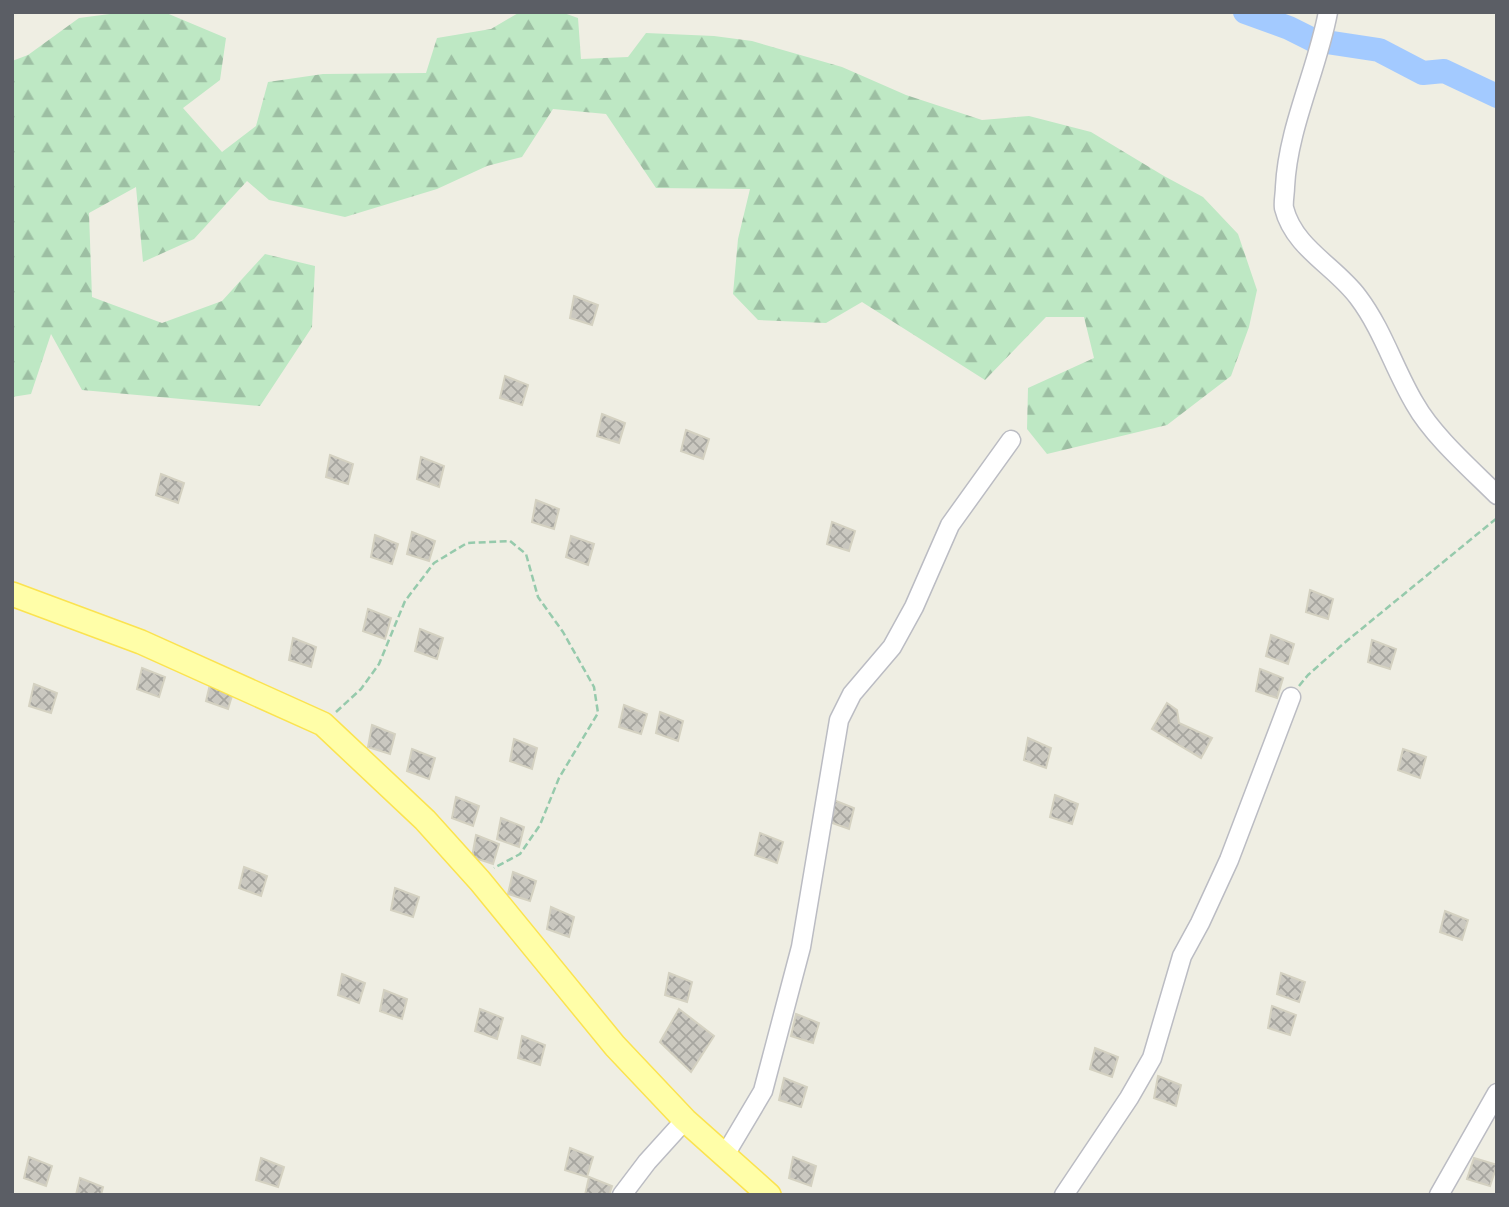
<svg xmlns="http://www.w3.org/2000/svg" width="1509" height="1207" viewBox="0 0 1509 1207" font-family="'Noto Sans',sans-serif">
	<defs>
		<pattern id="forest-firs" width="22" height="20" patternUnits="userSpaceOnUse" patternTransform="scale(1.75)"><rect width="22" height="20" fill="#bee8c4"/><path d="M5 1l3.5 6h-7zM16 11l3.5 6h-7z" fill="#9dbfa3"/></pattern>
		<pattern id="building-cross-hatch" width="8" height="8" patternUnits="userSpaceOnUse" patternTransform="scale(1.75)"><rect width="8" height="8" fill="#cac8c0"/><path d="M0 0l8 8M0 8l8-8" fill="none" stroke="#a7a6a0"/></pattern>
	</defs>
	<rect width="100%" height="100%" fill="#efeee3"/>
	<polygon fill="url(#forest-firs)" points="125,12 164,12 226,38 220,80 183,108 222,152 256,126 268,82 323,74 426,73 437,38 491,29 520,12 561,12 578,18 581,59 628,57 646,33 714,36 752,41 842,67 906,95 982,120 1029,116 1091,132 1164,176 1203,197 1238,234 1257,290 1249,327 1231,376 1167,425 1047,454 1027,429 1028,388 1094,358 1084,317 1046,317 985,380 862,302 826,323 758,320 733,294 738,239 750,189 656,188 606,114 553,109 522,157 487,166 437,189 345,217 269,200 247,181 194,239 143,262 136,187 89,213 92,297 162,323 222,301 265,254 315,266 312,327 260,406 82,390 51,334 31,394 12,397 12,61 28,55 79,18"/>
	<g fill="none" stroke-linecap="round" stroke-linejoin="round">
		<polyline stroke="#a3caff" stroke-width="24" points="1245,12 1289,28 1313,40 1379,50 1423,73 1444,71 1497,96"/>
	</g>
	<g fill="url(#building-cross-hatch)" stroke="#d4d1c1" stroke-width="2">
		<polygon points="574,296 598,305 592,325 570,318"/>
		<polygon points="505,376 528,385 522,405 500,398"/>
		<polygon points="602,414 625,423 619,443 597,436"/>
		<polygon points="686,430 709,439 703,459 681,451"/>
		<polygon points="330,455 353,464 348,484 326,477"/>
		<polygon points="421,457 444,466 439,487 417,479"/>
		<polygon points="161,474 184,483 178,503 156,495"/>
		<polygon points="536,500 559,509 554,529 532,522"/>
		<polygon points="832,522 855,531 849,551 827,544"/>
		<polygon points="412,532 435,541 429,561 407,554"/>
		<polygon points="375,535 398,544 392,564 371,557"/>
		<polygon points="571,536 594,544 588,565 566,557"/>
		<polygon points="1310,590 1333,599 1328,619 1306,612"/>
		<polygon points="368,609 391,618 385,639 363,631"/>
		<polygon points="420,629 443,638 437,659 415,651"/>
		<polygon points="1271,635 1294,644 1288,664 1266,656"/>
		<polygon points="293,638 316,647 311,667 289,660"/>
		<polygon points="1372,640 1396,649 1390,669 1368,662"/>
		<polygon points="142,668 165,677 159,697 137,689"/>
		<polygon points="1260,669 1283,678 1277,698 1256,691"/>
		<polygon points="211,680 234,689 228,709 206,701"/>
		<polygon points="34,684 57,693 51,713 29,706"/>
		<polygon points="1167,703 1177,710 1179,723 1212,738 1201,758 1152,729"/>
		<polygon points="624,705 647,714 641,734 619,727"/>
		<polygon points="660,712 683,721 678,741 656,733"/>
		<polygon points="372,725 395,734 390,754 368,747"/>
		<polygon points="1028,738 1051,748 1046,768 1024,760"/>
		<polygon points="514,739 537,748 532,769 510,761"/>
		<polygon points="412,749 435,758 429,779 407,771"/>
		<polygon points="1403,749 1426,757 1420,778 1398,770"/>
		<polygon points="1055,795 1078,804 1072,824 1050,817"/>
		<polygon points="456,797 479,806 473,826 452,818"/>
		<polygon points="831,799 854,808 849,829 827,821"/>
		<polygon points="501,818 524,827 519,847 497,839"/>
		<polygon points="760,833 783,842 777,863 755,855"/>
		<polygon points="476,835 499,844 493,864 472,857"/>
		<polygon points="244,867 267,876 261,896 239,888"/>
		<polygon points="513,872 536,881 530,901 508,894"/>
		<polygon points="395,888 419,897 413,917 391,910"/>
		<polygon points="551,907 574,917 569,937 547,929"/>
		<polygon points="1445,911 1468,920 1462,940 1440,932"/>
		<polygon points="669,973 692,982 687,1002 665,995"/>
		<polygon points="1281,973 1305,982 1299,1002 1277,994"/>
		<polygon points="342,974 365,983 359,1003 338,995"/>
		<polygon points="384,990 407,999 402,1019 380,1011"/>
		<polygon points="1272,1006 1296,1015 1290,1035 1268,1028"/>
		<polygon points="480,1009 503,1018 497,1039 475,1031"/>
		<polygon points="679,1009 714,1036 691,1072 660,1042"/>
		<polygon points="796,1014 819,1023 813,1043 791,1036"/>
		<polygon points="522,1036 545,1045 540,1065 518,1058"/>
		<polygon points="1095,1048 1118,1057 1112,1077 1090,1069"/>
		<polygon points="1158,1076 1181,1085 1176,1106 1154,1098"/>
		<polygon points="784,1078 807,1087 801,1107 779,1100"/>
		<polygon points="570,1148 593,1157 587,1177 565,1170"/>
		<polygon points="29,1157 52,1166 46,1186 24,1178"/>
		<polygon points="793,1157 816,1166 811,1186 789,1178"/>
		<polygon points="261,1158 284,1167 278,1187 256,1180"/>
		<polygon points="1474,1158 1497,1165 1490,1186 1467,1179"/>
		<polygon points="589,1177 612,1186 609,1195 585,1195"/>
		<polygon points="80,1178 103,1187 101,1195 76,1195"/>
	</g>
	<g fill="none" stroke-linecap="round" stroke-linejoin="round">
		<defs>
			<g id="minor">
				<path d="M1328,12C1317,71 1288,127 1285,187C1285,194 1283,202 1284,208C1294,248 1335,266 1358,297C1383,330 1394,369 1415,404C1433,436 1471,469 1497,495"/>
				<polyline points="725,1155 763,1091 801,947 839,720 852,694 892,647 914,607 950,525 1011,440"/>
				<polyline points="622,1195 647,1162 685,1120"/>
				<polyline points="1064,1195 1129,1098 1152,1058 1182,956 1200,923 1229,860 1291,697"/>
				<polyline points="1439,1195 1497,1093"/>
			</g>
			<polyline id="major" points="12,594 141,642 323,724 425,820 480,881 615,1046 685,1120 769,1195"/>
		</defs>
		<use href="#minor" stroke="#bbbcc3" stroke-width="21"/>
		<use href="#major" stroke="#fbe350" stroke-width="26"/>
		<g stroke="#96caac" stroke-width="2.5" stroke-dasharray="7 3.5" stroke-linecap="butt">
			<polyline points="1299,686 1308,675 1343,644 1497,518"/>
			<polyline points="336,712 361,689 379,664 405,601 434,563 467,543 510,541 526,554 538,597 563,632 594,687 598,713 559,778 540,825 520,854 494,868"/>
		</g>
		<use href="#minor" stroke="#fff" stroke-width="18"/>
		<use href="#major" stroke="#fffea8" stroke-width="23"/>
	</g>
	<rect width="1509" height="1207" fill="none" stroke="#5b5e65" stroke-width="28"/>
</svg>
